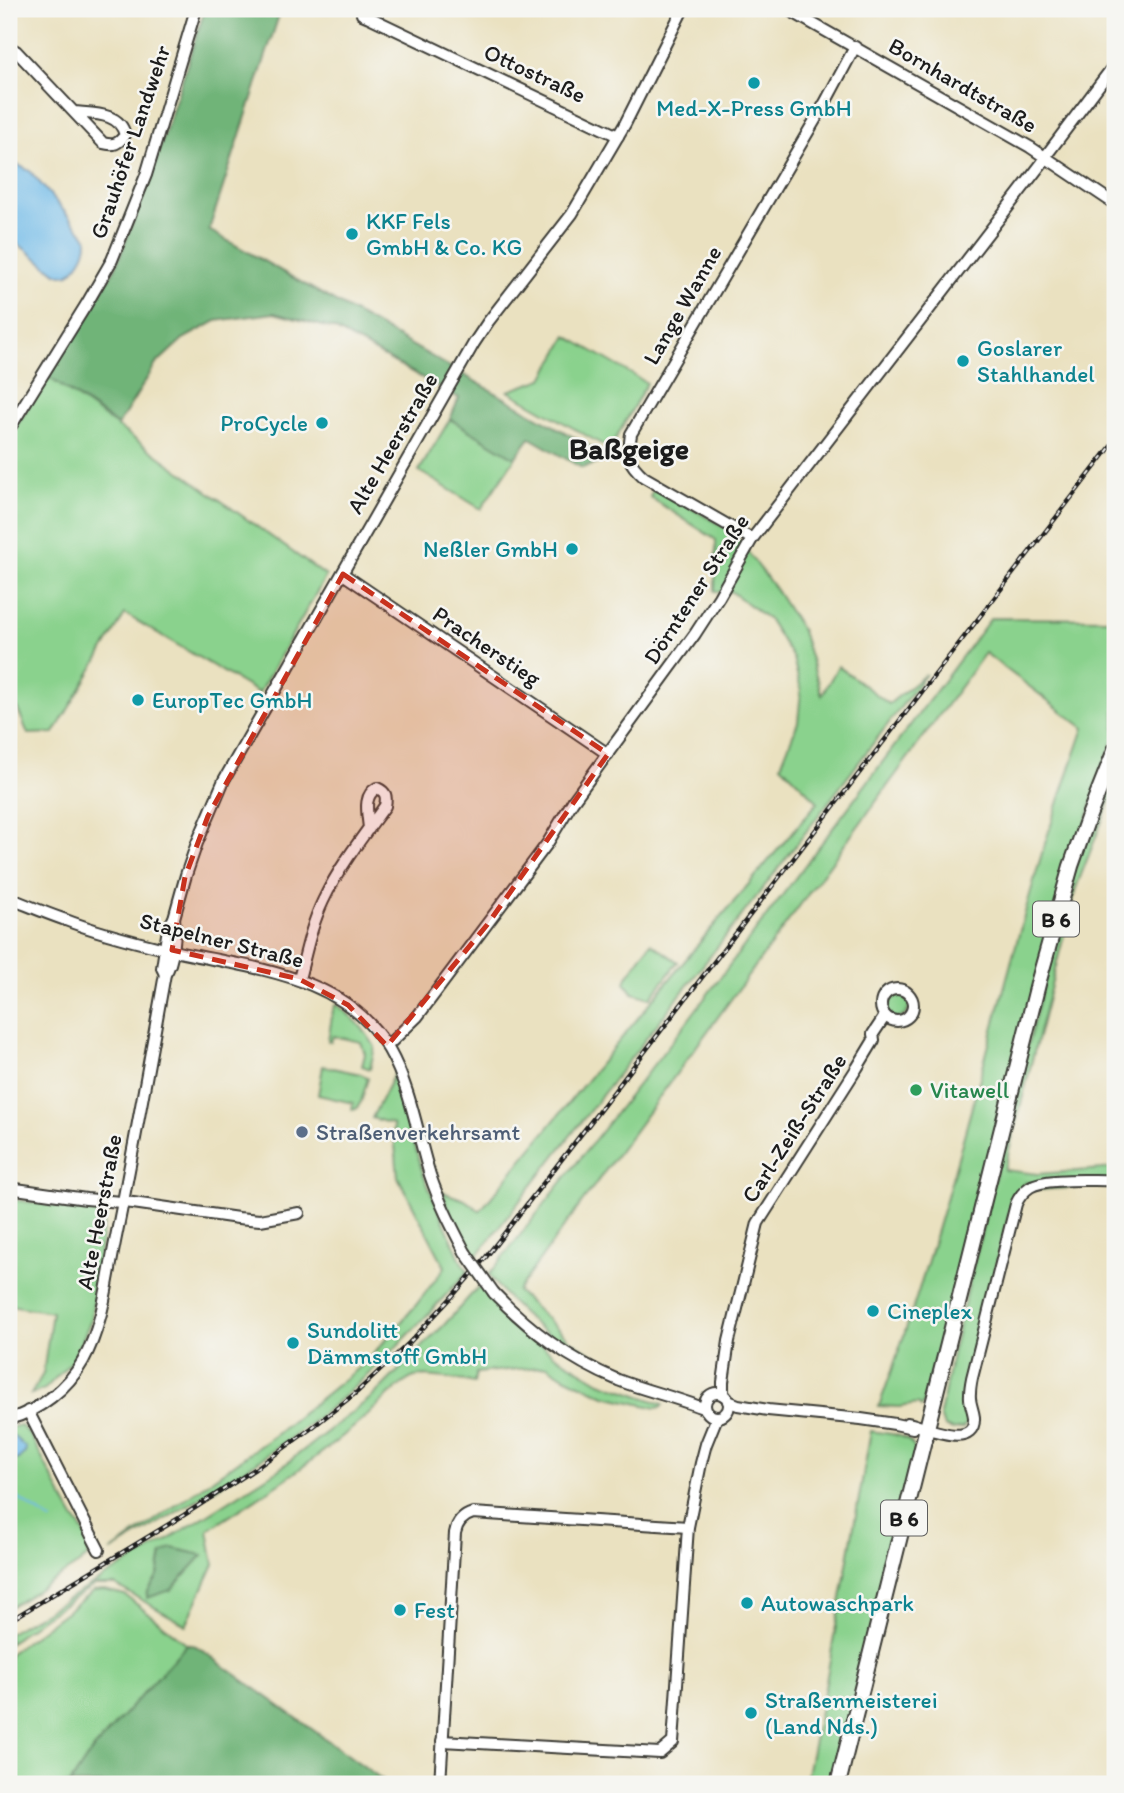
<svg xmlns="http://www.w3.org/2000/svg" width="1124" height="1793" viewBox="0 0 1124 1793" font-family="Itim,sans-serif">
	<rect width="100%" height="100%" fill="#f6f6f2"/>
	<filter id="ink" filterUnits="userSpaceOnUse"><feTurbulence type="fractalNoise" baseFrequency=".0143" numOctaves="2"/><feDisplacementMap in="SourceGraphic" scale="14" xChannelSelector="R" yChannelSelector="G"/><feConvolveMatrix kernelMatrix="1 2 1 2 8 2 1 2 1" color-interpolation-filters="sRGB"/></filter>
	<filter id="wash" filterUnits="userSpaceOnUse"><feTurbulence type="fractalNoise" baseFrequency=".00686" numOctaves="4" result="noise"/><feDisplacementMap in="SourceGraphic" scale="28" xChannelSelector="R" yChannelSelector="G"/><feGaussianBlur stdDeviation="1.57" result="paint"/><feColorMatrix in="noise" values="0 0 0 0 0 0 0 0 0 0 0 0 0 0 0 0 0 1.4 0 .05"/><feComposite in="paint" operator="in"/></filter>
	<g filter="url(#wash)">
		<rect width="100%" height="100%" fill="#eae1c0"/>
		<g fill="#8ad28d" stroke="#537754" stroke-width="2" fill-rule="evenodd">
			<polygon points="567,336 647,383 610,449 508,391 543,379"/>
			<polygon points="47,376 326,576 259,693 125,614 54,733 28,734 9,688 9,438"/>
			<polygon points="450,419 515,458 481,509 419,471"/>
			<polygon points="654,487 733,532 776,590 802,631 822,695 838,666 889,704 926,674 764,887 476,1257 453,1220 442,1192 465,1200 480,1211 710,930 818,802 781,765 798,722 801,690 793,658 769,620 732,592 715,591 716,540 650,497"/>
			<path d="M991,618L1115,619V737L1101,770L950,1307L943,1328L923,1404L921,1407L918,1404L899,1407L879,1406C946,1226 988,1037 1042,853C1055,811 1070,769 1084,728L985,653L517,1291L571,1341L637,1380C577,1357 527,1328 489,1275L683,1027Z"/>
			<polygon points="1115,761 1115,788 1076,888 1004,1170 1038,1174 1115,1168 1115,1185 1037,1190 1026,1182 1013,1198 964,1392 969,1419 963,1428 953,1430 944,1427 940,1415 952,1354 1020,1073 1075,867"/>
			<polygon points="651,943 678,962 650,998 633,993 625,983 627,977"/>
			<circle cx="897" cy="1006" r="12"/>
			<path d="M336,1004C354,1018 364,1028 375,1047L370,1069L362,1066L365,1054L361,1042L333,1036L331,1042L328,1041L333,1010Z"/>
			<polygon points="323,1066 361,1074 368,1078 361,1102 356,1109 352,1110 353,1103 318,1095"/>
			<path d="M394,1074L423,1174L462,1263L468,1271C425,1318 382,1365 332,1406C264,1463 186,1506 110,1552L275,1435L368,1360L416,1305L445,1267L398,1177L393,1124L372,1118Z"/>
			<polygon points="9,1199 105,1213 91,1320 73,1360 45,1389 31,1394 43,1374 52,1312 9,1305"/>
			<path d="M479,1286L506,1316L553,1354L600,1382L663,1404L661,1407L656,1408L605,1396L564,1377L547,1366L541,1367L476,1373L474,1383C462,1380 427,1374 415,1377C404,1379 382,1402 373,1410C323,1456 265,1494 208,1530L214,1564L186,1625L115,1585H95L44,1617L9,1643V1633L166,1541L278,1470L373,1396L444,1325ZM162,1554L171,1590L147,1593L158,1576Z"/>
			<path d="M20,1425L30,1435C45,1462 58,1491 74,1518C80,1527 89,1536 90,1547C90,1555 85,1559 79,1564L9,1608V1460H17L23,1455L9,1432V1428Z"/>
			<path d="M871,1431C887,1434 912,1433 915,1451L833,1784H805L825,1687Z"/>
			<polygon points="104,1590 125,1595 187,1644 91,1752 70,1784 9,1784 9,1654 94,1591"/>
		</g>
		<g fill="#6fb478" stroke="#46684a" stroke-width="2">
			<polygon points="205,9 281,9 209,230 612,459 582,468 530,438 515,458 450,419 459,398 334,329 274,313 216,321 183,339 156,364 118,425 47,376 115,269 152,173"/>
			<polygon points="172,1548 203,1555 171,1590 147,1598 147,1593 158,1576 162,1554"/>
			<polygon points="187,1644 196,1646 383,1780 381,1784 70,1784 91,1752"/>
		</g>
		<g fill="#6fbae8" stroke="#466b82" stroke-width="2">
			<path d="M9,165H18L30,171L87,238C88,252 79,265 69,274L62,275L56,273L9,237Z"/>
			<polygon points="9,1432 26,1448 25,1453 17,1460 9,1460"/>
		</g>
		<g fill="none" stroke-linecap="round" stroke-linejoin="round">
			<polyline stroke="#6fbae8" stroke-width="2" points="9,1492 52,1521"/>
		</g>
	</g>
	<g filter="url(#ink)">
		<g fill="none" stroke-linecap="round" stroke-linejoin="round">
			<defs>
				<g id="minor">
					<polyline points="362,9 362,14 369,17 618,136"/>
					<polyline points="787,9 1030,147 1115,204"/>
					<path d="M9,47L16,51L103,143C114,146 118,144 125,135C120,112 93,114 74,112"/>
					<polyline points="9,429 86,305 112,260 146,175 196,9"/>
					<path d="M752,539L644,477C626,461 628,457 631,434L825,103L855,47"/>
					<polyline points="343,574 608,754"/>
					<path d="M9,898C27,905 45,913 63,919C96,932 131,941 165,949C243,968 344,971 389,1050C411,1089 417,1133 430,1175C439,1202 452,1227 465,1252"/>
					<polyline points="165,974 162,968 168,928 174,918 186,875 197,843 224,780 474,343 488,322 572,214 625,124 683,9"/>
					<path d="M299,979C306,953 311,926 323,901C339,867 363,836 385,806C387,796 386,792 377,788C362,796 368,814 369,829"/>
					<circle cx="897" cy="1005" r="16"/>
					<polyline points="387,1046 417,1017 547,844 573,801 695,634 719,597 752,539 1042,163 1048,153 1115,64"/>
					<polyline points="9,1188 86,1199 133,1203 238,1218 260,1220 299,1213"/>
					<path d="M494,1293C531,1331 568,1359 618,1380C646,1391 676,1397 705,1409"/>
					<circle cx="717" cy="1405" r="12"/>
					<polyline points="723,1395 723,1382 729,1341 758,1223 857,1068 874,1040 873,1034 885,1016"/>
					<polyline points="728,1401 738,1405 768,1410 861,1419 895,1424 913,1428"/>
					<polyline points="28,1411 99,1550"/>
					<path d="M9,1419C39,1411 68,1388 83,1361C103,1325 107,1282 115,1242C133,1153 149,1063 165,974C174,963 176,932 174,918"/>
					<path d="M907,1423C922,1425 976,1452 974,1417C973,1409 969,1402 970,1394C970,1389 971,1383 972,1378L1016,1204C1019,1197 1024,1191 1030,1187C1045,1177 1095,1181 1115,1180"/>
					<polyline points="442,1741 660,1753 673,1742 688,1527 701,1463 706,1444 717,1417"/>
					<path d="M440,1784L455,1533C457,1522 463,1516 473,1513L688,1527"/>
				</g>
				<polyline id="major" points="838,1784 1039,980 1071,866 1088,818 1115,750"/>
			</defs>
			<use href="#minor" stroke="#3b3a35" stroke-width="14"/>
			<use href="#major" stroke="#3b3a35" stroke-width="18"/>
			<use href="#minor" stroke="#fff" stroke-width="10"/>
			<use href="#major" stroke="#fff" stroke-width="14"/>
			<defs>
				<polyline id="rail" points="9,1621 184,1515 255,1469 309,1430 357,1392 408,1344 450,1299 486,1257 586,1128 1115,441"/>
			</defs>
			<use href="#rail" stroke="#1c1c1c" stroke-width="4.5"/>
			<use href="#rail" stroke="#f6f6f2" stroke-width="2" stroke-dasharray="5" stroke-linecap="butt"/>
			<defs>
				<polyline id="minor-bridge" points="465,1252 494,1293"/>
			</defs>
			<use href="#minor-bridge" stroke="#3b3a35" stroke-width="14" stroke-linecap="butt"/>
			<use href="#minor-bridge" stroke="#fff" stroke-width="10"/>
		</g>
	</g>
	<path fill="#c8321e" fill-opacity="0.2" stroke="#c8321e" stroke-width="5" stroke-dasharray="14 9" stroke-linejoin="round" d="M343,574L608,754L487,925L387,1046L348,1005L299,979L172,950L185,877L208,816Z"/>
	<g fill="#0f9aa8" stroke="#f6f6f2" stroke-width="2.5">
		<circle cx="754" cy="83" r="7"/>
		<circle cx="352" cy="234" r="7"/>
		<circle cx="963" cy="361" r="7"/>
		<circle cx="322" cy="423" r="7"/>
		<circle cx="572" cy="549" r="7"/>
		<circle cx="138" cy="700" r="7"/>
		<circle cx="873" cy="1311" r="7"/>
		<circle cx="293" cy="1343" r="7"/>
		<circle cx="747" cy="1603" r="7"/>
		<circle cx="400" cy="1610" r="7"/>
		<circle cx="751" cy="1713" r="7"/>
	</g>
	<circle fill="#2e9e5b" stroke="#f6f6f2" stroke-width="2.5" cx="916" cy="1090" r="7"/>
	<circle fill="#5c6f8a" stroke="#f6f6f2" stroke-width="2.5" cx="302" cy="1132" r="7"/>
	<g text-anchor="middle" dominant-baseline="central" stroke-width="5" stroke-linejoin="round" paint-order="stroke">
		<g fill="#f6f6f2" stroke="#5d5d5c" stroke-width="2">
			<rect x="1033" y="901.5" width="46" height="35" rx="5"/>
			<rect x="881" y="1500.5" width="46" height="35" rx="5"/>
		</g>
		<g font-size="21" font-weight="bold" fill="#1c1c1c">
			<text x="1056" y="919">B 6</text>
			<text x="904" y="1518">B 6</text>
		</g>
		<g font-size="23" fill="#1c1c1c" stroke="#f6f6f2">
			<text transform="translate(535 73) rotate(25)">Ottostraße</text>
			<text transform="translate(963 85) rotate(30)">Bornhardtstraße</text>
			<text transform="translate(130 142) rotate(-71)">Grauhöfer Landwehr</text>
			<text transform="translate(682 305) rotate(-60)">Lange Wanne</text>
			<text transform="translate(392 443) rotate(-60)">Alte Heerstraße</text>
			<text transform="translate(696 589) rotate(-57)">Dörntener Straße</text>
			<text transform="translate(487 646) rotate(34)">Pracherstieg</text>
			<text transform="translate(222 940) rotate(14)">Stapelner Straße</text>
			<text transform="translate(794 1128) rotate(-57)">Carl-Zeiß-Straße</text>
			<text transform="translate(99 1212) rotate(-79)">Alte Heerstraße</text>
		</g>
		<g font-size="23" fill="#0d838f" stroke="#f6f6f2" text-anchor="start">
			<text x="754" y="108" text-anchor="middle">Med-X-Press GmbH</text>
			<text x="366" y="221">KKF Fels<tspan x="366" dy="26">GmbH &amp; Co. KG</tspan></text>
			<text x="977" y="348">Goslarer<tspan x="977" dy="26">Stahlhandel</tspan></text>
			<text x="308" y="423" text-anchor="end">ProCycle</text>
			<text x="558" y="549" text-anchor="end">Neßler GmbH</text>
			<text x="152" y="700">EuropTec GmbH</text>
			<text x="887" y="1311">Cineplex</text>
			<text x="307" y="1330">Sundolitt<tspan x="307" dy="26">Dämmstoff GmbH</tspan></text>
			<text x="761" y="1603">Autowaschpark</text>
			<text x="414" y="1610">Fest</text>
			<text x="765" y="1700">Straßenmeisterei<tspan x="765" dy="26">(Land Nds.)</tspan></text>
		</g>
		<g font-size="23" fill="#27864d" stroke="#f6f6f2" text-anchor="start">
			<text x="930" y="1090">Vitawell</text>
		</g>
		<g font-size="23" fill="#4e5e75" stroke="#f6f6f2" text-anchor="start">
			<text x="316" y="1132">Straßenverkehrsamt</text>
		</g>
		<g font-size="30" font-weight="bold" fill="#1c1c1c" stroke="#f6f6f2">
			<text x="629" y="448">Baßgeige</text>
		</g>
	</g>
	<rect width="1124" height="1793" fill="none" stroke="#f6f6f2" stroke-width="35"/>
</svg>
